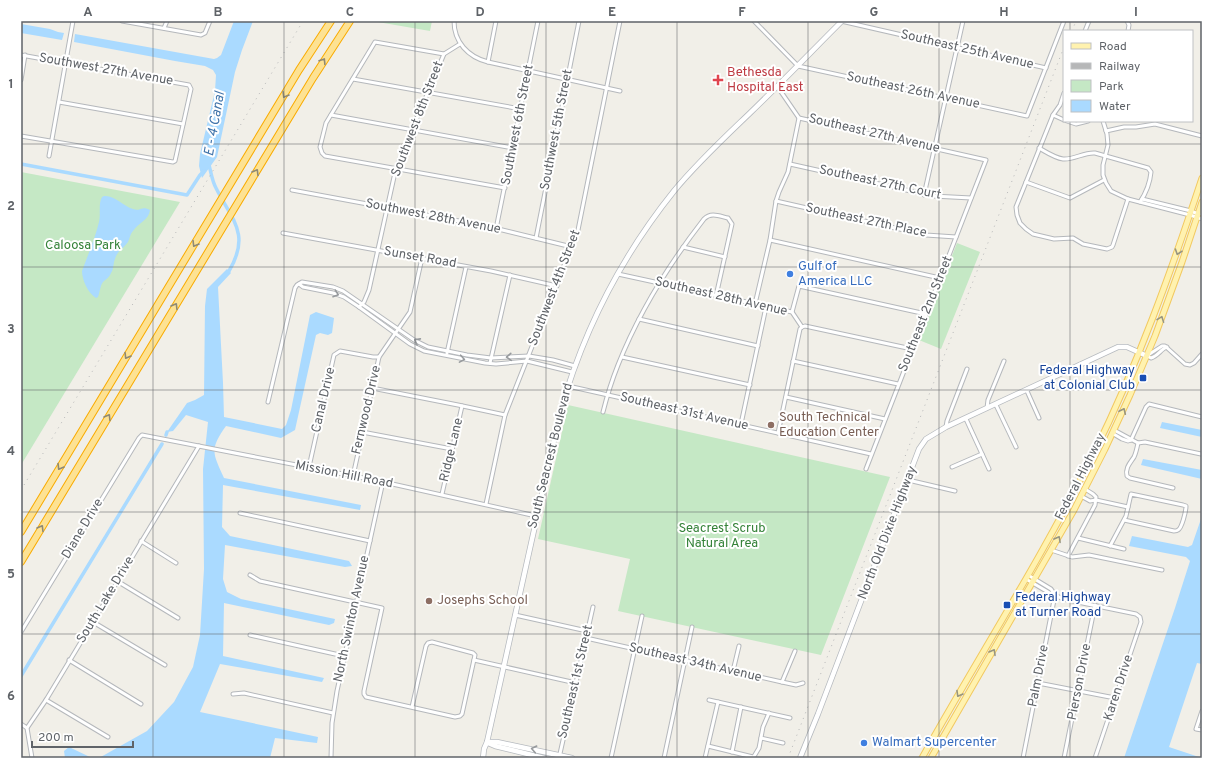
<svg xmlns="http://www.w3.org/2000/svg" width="1223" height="779" viewBox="0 0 1223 779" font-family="Overpass,sans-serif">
	<rect width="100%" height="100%" fill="#f1efe8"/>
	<g fill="#c5e8c5">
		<polygon points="372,21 432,21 430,31"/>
		<polygon points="21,172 180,202 21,465"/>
		<polygon points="957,243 980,252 941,349 919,340"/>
		<polygon points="568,405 890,477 821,655 618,611 630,559 538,539"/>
	</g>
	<g fill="#aadaff">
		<polygon points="234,21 253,21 242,50 235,72 217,157 202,178 199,166 200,154 215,91 216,75 213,70 205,66 175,61 74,42 75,34 214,59 217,58 221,55"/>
		<polygon points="21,24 50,29 58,32 64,33 62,40 21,33"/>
		<path d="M104,196C115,195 123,206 133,209C140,212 142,205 150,210C149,220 138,223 133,231C130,234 130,238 128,242C124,248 117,251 115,259C113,263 114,269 111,273C109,278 106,279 103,282C100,286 100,292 98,297L96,298C88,293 82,280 82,271C88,255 95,238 99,222C101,214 98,204 102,197Z"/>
		<path d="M227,269L231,273L218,287L223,383L224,417L282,429L286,425L291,410L310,315L316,312L334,318L332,333L328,335L320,333L316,335L295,430L281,438L226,426C209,450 213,453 224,478L361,505L360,510L223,485L222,527L230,536L349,561L352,566L345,567L225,545L223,579L227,592L241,599L335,619L334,623L329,625L224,603L223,656L324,678L322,682L220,664L200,712L318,737L317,743L275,738L270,758H99L147,731L174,702L193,667L200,635L204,569L203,469L208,422L186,415L173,431L167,432L187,403L195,400L204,395L205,306L207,289Z"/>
		<polygon points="1162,422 1202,430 1202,437 1160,428"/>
		<polygon points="1143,459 1202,470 1202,479 1141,465"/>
		<polygon points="1202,516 1202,664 1197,663 1169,747 1202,758 1124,758 1175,608 1190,561 1186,557 1129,546 1132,536 1188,547 1192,545"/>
		<polygon points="69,747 92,758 65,758 64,751"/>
	</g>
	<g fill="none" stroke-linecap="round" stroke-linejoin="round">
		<g stroke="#aadaff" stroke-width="3.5">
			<polyline points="21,164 187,195 200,175 204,171"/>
			<path d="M209,165C211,172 212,181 216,188C232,220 251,234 229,271"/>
			<polyline points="166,435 167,432"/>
			<polyline points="21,676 162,444"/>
		</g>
		<defs>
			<g id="street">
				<polyline points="122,21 201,35 205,33 210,21"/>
				<path d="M454,21C454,42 468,57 488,62L620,91"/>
				<polyline points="754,21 798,66 1027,116 1064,21"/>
				<polyline points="841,21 1046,68"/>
				<polyline points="1127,21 1129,25 1128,31"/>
				<polyline points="164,28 167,21"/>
				<polyline points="1085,31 1089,21"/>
				<polyline points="444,54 375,42 326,123 320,147 322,153 325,156 505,188"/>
				<polyline points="21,55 189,85 191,89 175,161 173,162 21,136"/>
				<polyline points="488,62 496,21"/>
				<polyline points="353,79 521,109"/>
				<polyline points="21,80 25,55"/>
				<polyline points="777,86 799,118 986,160 866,469"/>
				<polyline points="1064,93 1060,105 1053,115 1016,207 1017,215 1020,223 1026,229 1033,234 1054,239 1073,238 1083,244 1107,249 1112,247 1113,245 1128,199"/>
				<polyline points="59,102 183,124"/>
				<polyline points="331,115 513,148"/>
				<polyline points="1053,115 1064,120"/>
				<polyline points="1067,121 1076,124 1088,121"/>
				<polyline points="1103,121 1107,134 1108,145 1103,165 1103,175 1106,183 1111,191 1128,199 1190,215 1202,219"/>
				<polyline points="1106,131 1124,127 1136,127 1155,124 1202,136"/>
				<path d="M1039,148C1046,152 1055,158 1063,159C1074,160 1084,152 1095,153L1148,168L1151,172C1150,183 1146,193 1140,202"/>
				<polyline points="49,156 73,21"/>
				<polyline points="790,164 933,196 971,198"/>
				<polyline points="1026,182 1070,198 1104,180"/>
				<polyline points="292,190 486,226 572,247"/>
				<polyline points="924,195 963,21"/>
				<polyline points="1142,199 1191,211 1198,214 1202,213"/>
				<polyline points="776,201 926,235 956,237"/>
				<polyline points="496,229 538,21"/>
				<polyline points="283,233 491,271 557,286"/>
				<polyline points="536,238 579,21"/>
				<polyline points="770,240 940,278"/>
				<polyline points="683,247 725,257"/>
				<polyline points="618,274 792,312 802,327"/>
				<polyline points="299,284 303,287 333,293 344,297 359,307 410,344 424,351 485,363 496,364 527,361 572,372"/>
				<polyline points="755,304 770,240 776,201 779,192 788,172 799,118"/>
				<polyline points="359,307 364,302 369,290 396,168 444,54 460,44"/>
				<polyline points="792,312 799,286 926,314"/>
				<polyline points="639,319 758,346"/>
				<polyline points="802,327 805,326 912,349"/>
				<polyline points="447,353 466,267"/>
				<polyline points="1148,355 1162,346 1165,346 1185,364 1190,365 1194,363 1202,354"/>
				<path d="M1147,356L1151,358C1158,356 1161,349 1167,347"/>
				<polyline points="622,357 750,385"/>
				<polyline points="793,361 898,384"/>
				<polyline points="490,363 510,275"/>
				<polyline points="568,386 871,454"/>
				<polyline points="372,388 458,405 505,415"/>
				<polyline points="1027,391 1039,418"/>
				<polyline points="786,397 885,419"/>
				<polyline points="268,402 295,288 297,285 302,282 333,287 343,291 414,340 428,347 467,355 491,358 529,356 553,360 575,366"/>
				<polyline points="996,405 1016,447"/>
				<polyline points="987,408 988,400 1004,361"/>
				<path d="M603,412C607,396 612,380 618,365C639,312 669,264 704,219C711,212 719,216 728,218L732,224L716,296"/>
				<polyline points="966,419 989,469"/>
				<polyline points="741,424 766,307"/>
				<polyline points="946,427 947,421 967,369"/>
				<polyline points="1114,430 1138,443 1145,442 1201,454"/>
				<polyline points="362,432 452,449"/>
				<polyline points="778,433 800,329 802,327"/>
				<polyline points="1112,433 1122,439 1128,441 1131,440"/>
				<polyline points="1131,440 1146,407 1149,404 1202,417"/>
				<path d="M1138,443C1137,448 1136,453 1134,457C1130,463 1125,468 1127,476L1130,478L1173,488"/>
				<polyline points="309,467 334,355 340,351 373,357 379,357"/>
				<polyline points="952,467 982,454"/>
				<polyline points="353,476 379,357 410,312 422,258"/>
				<polyline points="908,480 955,491"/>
				<polyline points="442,494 462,406"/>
				<polyline points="1081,496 1090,501 1096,500 1128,507"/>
				<polyline points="486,504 505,415 578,230 620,21"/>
				<polyline points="240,513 370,541"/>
				<polyline points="1078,538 1124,549"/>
				<polyline points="141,541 176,563"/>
				<path d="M1110,546L1126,516L1131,494L1183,505L1186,506C1186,511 1182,528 1178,530C1177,531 1175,531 1174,531L1124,520"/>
				<polyline points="1051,550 1072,557 1089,555 1162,570"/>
				<polyline points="1068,556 1095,505 1096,497 1093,494 1085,489"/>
				<polyline points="250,575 260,581 382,608 364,691 364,694 366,697 455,717 460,716 462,714 475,655 473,653 432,642 428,643 426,646 412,707"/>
				<polyline points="1028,575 1051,589 1055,595"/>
				<polyline points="1026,579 1053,595 1055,595 1063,599 1136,614 1140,617 1141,622 1095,758"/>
				<polyline points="117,581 178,618"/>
				<polyline points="515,615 587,631"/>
				<polyline points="93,622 165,665"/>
				<polyline points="21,632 139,438 142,435 379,481 536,516"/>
				<polyline points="250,635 344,656"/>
				<polyline points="586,638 782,682 796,685 803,683"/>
				<polyline points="69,660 141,704"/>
				<polyline points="474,660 576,683"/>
				<polyline points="733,671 739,646"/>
				<polyline points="782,682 795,651"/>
				<polyline points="1038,683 1115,698"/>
				<polyline points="233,694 244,693 333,713"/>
				<polyline points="46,700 108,737"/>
				<polyline points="709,700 790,718"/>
				<polyline points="1202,711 1196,729 1202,730"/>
				<polyline points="21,724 27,728"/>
				<polyline points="761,738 783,743"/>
				<polyline points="708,746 753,757"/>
				<polyline points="732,752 741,707"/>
				<polyline points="32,758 27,728 46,700 199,446"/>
				<polyline points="331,758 332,723 337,691 382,486 381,482"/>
				<polyline points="559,758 593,607"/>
				<polyline points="611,758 642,616"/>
				<polyline points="664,758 692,627"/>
				<polyline points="705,758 718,702"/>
				<polyline points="753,758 759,748 763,727 769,713"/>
				<polyline points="1023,758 1055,595"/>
				<polyline points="1064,758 1095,605"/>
			</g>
			<g id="secondary">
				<polyline points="487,742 497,742 572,758"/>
				<polyline points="488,743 495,746 544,758"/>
				<path d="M483,758L484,749L487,742L560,413C583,331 621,257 674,191C697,163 724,138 750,113C781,83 811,52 842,21"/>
				<polyline points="800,758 818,714 919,449 926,439 946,427 1118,347 1127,347 1147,356"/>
			</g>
			<g id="primary">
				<path d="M922,758C979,656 1042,558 1094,453C1138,364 1171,272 1202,178"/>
				<polyline points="931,758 1051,550 1074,510 1105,449 1130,395 1155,336 1182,262 1202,202"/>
			</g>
			<g id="highway">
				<polyline points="21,532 299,70 331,21"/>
				<polyline points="21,562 313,78 350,21"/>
			</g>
		</defs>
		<use href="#street" stroke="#b5b8bc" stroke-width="5"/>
		<use href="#secondary" stroke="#b6babf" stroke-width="6"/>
		<use href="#primary" stroke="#f2c960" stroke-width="7"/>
		<use href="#highway" stroke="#f9ab00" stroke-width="8"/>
		<use href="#street" stroke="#fff" stroke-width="3"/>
		<use href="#secondary" stroke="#fff" stroke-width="4.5"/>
		<use href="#primary" stroke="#fff2af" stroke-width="5"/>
		<use href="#highway" stroke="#fde293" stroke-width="6"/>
		<g stroke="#b6b7b8" stroke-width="1" stroke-dasharray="1 5" stroke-linecap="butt">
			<polyline points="1072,31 1076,21"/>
			<polyline points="21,490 303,21"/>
			<polyline points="788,758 1064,47"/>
		</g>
	</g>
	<defs><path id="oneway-chevron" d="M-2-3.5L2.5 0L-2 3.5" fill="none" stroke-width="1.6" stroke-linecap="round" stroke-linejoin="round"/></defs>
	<g stroke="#8e8975">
		<use href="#oneway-chevron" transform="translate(323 61) rotate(-58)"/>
		<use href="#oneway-chevron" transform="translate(285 95) rotate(121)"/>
		<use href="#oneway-chevron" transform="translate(256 172) rotate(-59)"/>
		<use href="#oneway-chevron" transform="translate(195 244) rotate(121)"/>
		<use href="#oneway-chevron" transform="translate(175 306) rotate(-59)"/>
		<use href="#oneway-chevron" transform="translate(127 356) rotate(121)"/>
		<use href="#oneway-chevron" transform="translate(108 417) rotate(-59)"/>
		<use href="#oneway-chevron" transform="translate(60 467) rotate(121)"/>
		<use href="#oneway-chevron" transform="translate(41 528) rotate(-59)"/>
	</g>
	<g stroke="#979581">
		<use href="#oneway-chevron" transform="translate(1178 252) rotate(109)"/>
		<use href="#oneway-chevron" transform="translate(1161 319) rotate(-69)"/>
		<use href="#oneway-chevron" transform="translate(1123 411) rotate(-65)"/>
		<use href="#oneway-chevron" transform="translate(1058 539) rotate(-61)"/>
		<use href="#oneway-chevron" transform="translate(993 652) rotate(-60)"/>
		<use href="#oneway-chevron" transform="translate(959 694) rotate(120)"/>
	</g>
	<g stroke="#979a9d">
		<use href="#oneway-chevron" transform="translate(336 294) rotate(19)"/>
		<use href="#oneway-chevron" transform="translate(417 341) rotate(-152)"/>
		<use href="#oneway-chevron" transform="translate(509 357) rotate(176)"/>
		<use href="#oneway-chevron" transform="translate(462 359) rotate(10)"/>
		<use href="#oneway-chevron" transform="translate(534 749) rotate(-168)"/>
	</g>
	<path fill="none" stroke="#5f6368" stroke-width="1" stroke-opacity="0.55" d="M153,21V758M284,21V758M415,21V758M546,21V758M677,21V758M808,21V758M939,21V758M1070,21V31M1070,121V758M21,144H1202M21,267H1202M21,390H1202M21,512H1202M21,634H1202"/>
	<path fill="#e0444e" stroke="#fff" stroke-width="1.5" d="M716 74h4v4h4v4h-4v4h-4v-4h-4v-4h4z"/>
	<g fill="#3f7fe0" stroke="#fff" stroke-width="1.5">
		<circle cx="790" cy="274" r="4"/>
		<circle cx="864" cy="743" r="4"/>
	</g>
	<g fill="#1a4fb4" stroke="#fff" stroke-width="1.5">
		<rect x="1139" y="374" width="8" height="8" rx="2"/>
		<rect x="1003" y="601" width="8" height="8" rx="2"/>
	</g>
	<g fill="#8d6e63" stroke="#fff" stroke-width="1.5">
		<circle cx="771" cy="425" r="4"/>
		<circle cx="429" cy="601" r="4"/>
	</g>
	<g text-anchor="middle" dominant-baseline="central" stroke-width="4" stroke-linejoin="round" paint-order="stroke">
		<g font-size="13" fill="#5f6368" stroke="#fff">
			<text transform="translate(967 50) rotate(13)">Southeast 25th Avenue</text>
			<text transform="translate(106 70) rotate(10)">Southwest 27th Avenue</text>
			<text transform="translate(913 91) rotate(12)">Southeast 26th Avenue</text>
			<text transform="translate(418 119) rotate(-69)">Southwest 8th Street</text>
			<text transform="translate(518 125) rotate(-79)">Southwest 6th Street</text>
			<text transform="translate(557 130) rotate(-79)">Southwest 5th Street</text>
			<text transform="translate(874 134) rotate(13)">Southeast 27th Avenue</text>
			<text transform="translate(880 183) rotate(12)">Southeast 27th Court</text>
			<text transform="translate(433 217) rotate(11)">Southwest 28th Avenue</text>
			<text transform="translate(866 221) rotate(12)">Southeast 27th Place</text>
			<text transform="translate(420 258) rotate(10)">Sunset Road</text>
			<text transform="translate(555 288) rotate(-69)">Southwest 4th Street</text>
			<text transform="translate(721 297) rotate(13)">Southeast 28th Avenue</text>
			<text transform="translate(926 314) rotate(-68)">Southeast 2nd Street</text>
			<text transform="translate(324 400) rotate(-77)">Canal Drive</text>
			<text transform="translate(367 410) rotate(-77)">Fernwood Drive</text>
			<text transform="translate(684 412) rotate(13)">Southeast 31st Avenue</text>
			<text transform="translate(452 450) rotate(-77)">Ridge Lane</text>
			<text transform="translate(551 456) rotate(-76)">South Seacrest Boulevard</text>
			<text transform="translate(344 475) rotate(11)">Mission Hill Road</text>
			<text transform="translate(1081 477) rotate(-63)">Federal Highway</text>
			<text transform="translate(83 529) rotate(-59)">Diane Drive</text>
			<text transform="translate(888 533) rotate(-69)">North Old Dixie Highway</text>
			<text transform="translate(106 600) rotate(-59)">South Lake Drive</text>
			<text transform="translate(352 619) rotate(-78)">North Swinton Avenue</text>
			<text transform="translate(695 663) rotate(13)">Southeast 34th Avenue</text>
			<text transform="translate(1039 676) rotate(-79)">Palm Drive</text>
			<text transform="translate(576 682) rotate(-77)">Southeast 1st Street</text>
			<text transform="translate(1080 682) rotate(-79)">Pierson Drive</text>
			<text transform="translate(1119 688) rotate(-72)">Karen Drive</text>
		</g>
		<g font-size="13" fill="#be3a42" stroke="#fff" text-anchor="start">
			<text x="727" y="73">Bethesda<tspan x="727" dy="15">Hospital East</tspan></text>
		</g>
		<g font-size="13" fill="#348238" stroke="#fff">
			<text x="83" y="246">Caloosa Park</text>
			<text x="722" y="529">Seacrest Scrub<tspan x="722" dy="15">Natural Area</tspan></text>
		</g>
		<g font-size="13" fill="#366cbe" stroke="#fff" text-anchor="start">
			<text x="798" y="267">Gulf of<tspan x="798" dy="15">America LLC</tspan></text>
			<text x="872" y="743">Walmart Supercenter</text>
		</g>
		<g font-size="13" fill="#164399" stroke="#fff" text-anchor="end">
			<text x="1135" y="371">Federal Highway<tspan x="1135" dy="15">at Colonial Club</tspan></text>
			<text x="1015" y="598" text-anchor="start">Federal Highway<tspan x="1015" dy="15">at Turner Road</tspan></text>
		</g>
		<g font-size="13" fill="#785e54" stroke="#fff" text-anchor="start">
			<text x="779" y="418">South Technical<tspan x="779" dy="15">Education Center</tspan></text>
			<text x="437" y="601">Josephs School</text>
		</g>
		<g font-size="14" font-style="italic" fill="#4174aa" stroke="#fff">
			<text transform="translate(215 124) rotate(-80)">E - 4 Canal</text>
		</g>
	</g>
	<rect width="1223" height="779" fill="none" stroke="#ffffff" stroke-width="44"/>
	<rect x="1063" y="30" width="130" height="92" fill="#ffffff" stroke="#bfc1c3"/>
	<rect x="1071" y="43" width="20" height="6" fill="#fff2af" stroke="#bfc1c3"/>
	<text x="1099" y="50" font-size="12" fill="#5f6368">Road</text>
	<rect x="1071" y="63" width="20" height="6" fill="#b6b7b8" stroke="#bfc1c3"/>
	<text x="1099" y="70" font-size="12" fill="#5f6368">Railway</text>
	<rect x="1071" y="80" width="20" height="12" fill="#c5e8c5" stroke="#bfc1c3"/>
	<text x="1099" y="90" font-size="12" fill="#5f6368">Park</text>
	<rect x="1071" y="100" width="20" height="12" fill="#aadaff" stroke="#bfc1c3"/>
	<text x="1099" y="110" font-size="12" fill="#5f6368">Water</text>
	<path d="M32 741v6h101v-6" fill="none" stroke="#5f6368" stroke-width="2"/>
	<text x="38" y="741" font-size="12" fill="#5f6368" stroke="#ffffff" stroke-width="3" paint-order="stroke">200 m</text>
	<rect x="22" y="22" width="1179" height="735" fill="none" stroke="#5f6368" stroke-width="1.5"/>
	<g font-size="13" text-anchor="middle" font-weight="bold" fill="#5f6368">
		<text x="88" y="16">A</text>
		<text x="218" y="16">B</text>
		<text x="350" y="16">C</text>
		<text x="480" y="16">D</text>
		<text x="612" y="16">E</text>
		<text x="742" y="16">F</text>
		<text x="874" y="16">G</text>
		<text x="1004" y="16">H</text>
		<text x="1136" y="16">I</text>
		<text x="11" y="88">1</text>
		<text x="11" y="210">2</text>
		<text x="11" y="333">3</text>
		<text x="11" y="455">4</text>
		<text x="11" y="578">5</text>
		<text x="11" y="700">6</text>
	</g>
</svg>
